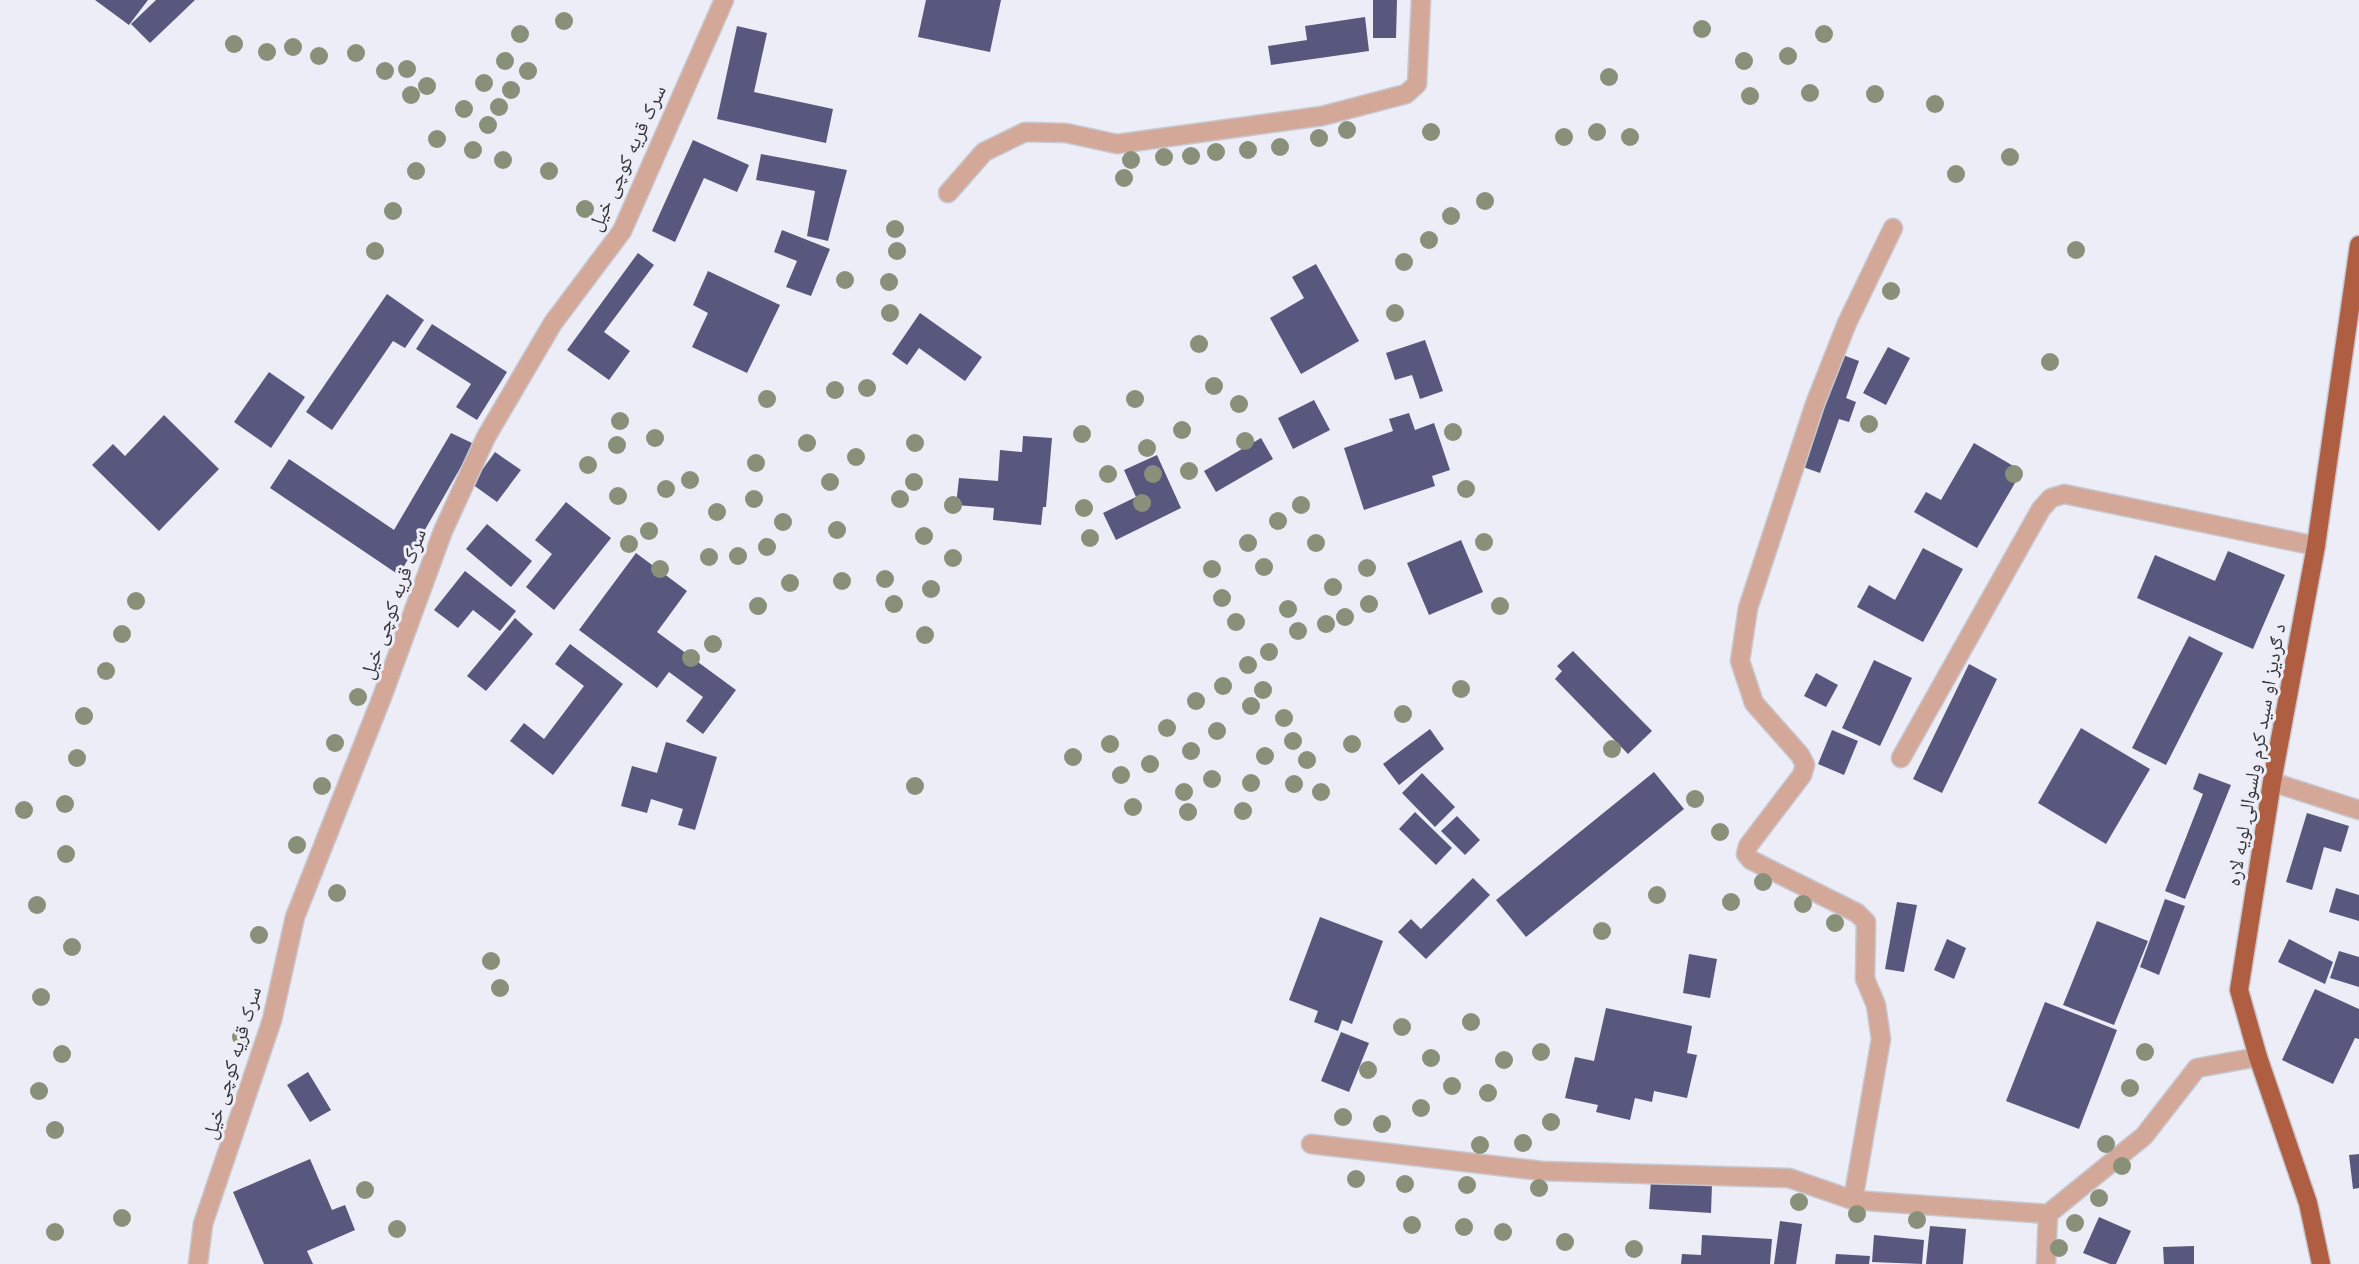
<svg xmlns="http://www.w3.org/2000/svg" width="2359" height="1264" viewBox="0 0 2359 1264" font-family="Karla,'Noto Naskh Arabic',sans-serif">
	<rect width="100%" height="100%" fill="#ecedf6"/>
	<g fill="#58587f">
		<polygon points="95,0 148,0 129,25"/>
		<polygon points="156,0 195,0 150,43 131,24"/>
		<polygon points="926,0 1001,0 990,52 918,37"/>
		<polygon points="1373,0 1397,0 1396,38 1373,38"/>
		<polygon points="1365,17 1369,51 1271,65 1268,46 1307,40 1305,26"/>
		<polygon points="737,26 767,33 754,92 833,109 826,143 717,119"/>
		<polygon points="693,140 749,165 737,192 704,178 675,242 652,231"/>
		<polygon points="761,154 847,170 828,241 807,236 815,191 756,180"/>
		<polygon points="782,230 830,249 811,296 786,287 797,261 774,252"/>
		<polygon points="638,253 654,265 604,332 630,351 609,380 567,350"/>
		<polygon points="1316,264 1359,341 1301,374 1270,318 1304,298 1292,277"/>
		<polygon points="708,271 780,305 747,373 692,347 708,313 693,305"/>
		<polygon points="387,294 424,320 405,348 393,341 332,430 306,412"/>
		<polygon points="920,313 982,357 965,381 919,348 907,365 892,354"/>
		<polygon points="432,324 507,372 477,420 456,407 471,384 416,349"/>
		<polygon points="1425,340 1443,391 1420,399 1412,375 1395,380 1386,353"/>
		<polygon points="1888,347 1910,358 1886,405 1863,393"/>
		<polygon points="1843,355 1859,361 1846,398 1856,402 1849,422 1839,419 1820,473 1803,467"/>
		<polygon points="269,372 305,397 271,448 234,422"/>
		<polygon points="1314,400 1330,430 1293,449 1278,418"/>
		<polygon points="1409,413 1415,430 1434,423 1450,470 1432,476 1435,486 1364,510 1344,448 1393,431 1389,419"/>
		<polygon points="164,415 219,469 159,531 92,465 113,444 125,456"/>
		<polygon points="451,433 474,444 399,575 270,488 289,459 394,530"/>
		<polygon points="1023,436 1052,438 1046,507 1043,507 1041,525 993,520 994,508 956,505 959,478 998,481 1000,450 1022,452"/>
		<polygon points="1261,438 1273,459 1216,492 1204,471"/>
		<polygon points="1974,443 2022,471 1977,548 1914,512 1926,492 1941,500"/>
		<polygon points="495,452 521,470 497,502 472,484"/>
		<polygon points="1157,455 1181,508 1116,540 1103,513 1136,497 1124,470"/>
		<polygon points="566,502 611,538 554,610 526,587 552,554 535,540"/>
		<polygon points="487,524 532,561 511,587 466,549"/>
		<polygon points="1461,540 1483,592 1429,615 1407,563"/>
		<polygon points="1923,548 1963,569 1923,642 1857,607 1869,585 1895,600"/>
		<polygon points="2228,551 2285,575 2253,649 2137,598 2155,555 2215,581"/>
		<polygon points="636,553 687,591 657,632 736,690 703,734 686,721 703,697 669,672 657,688 579,630"/>
		<polygon points="465,571 516,611 500,631 473,610 458,628 434,610"/>
		<polygon points="515,618 533,634 486,691 467,676"/>
		<polygon points="2189,636 2223,653 2166,765 2132,748"/>
		<polygon points="570,644 623,684 553,775 510,741 524,723 544,739 584,686 555,664"/>
		<polygon points="1573,651 1652,731 1628,754 1555,679 1562,671 1557,666"/>
		<polygon points="1874,660 1912,678 1880,746 1842,728"/>
		<polygon points="1969,664 1997,679 1942,793 1913,779"/>
		<polygon points="1816,673 1838,685 1826,707 1804,696"/>
		<polygon points="2081,728 2150,769 2106,844 2038,803"/>
		<polygon points="1430,729 1444,749 1399,785 1383,764"/>
		<polygon points="1832,730 1858,741 1844,775 1818,764"/>
		<polygon points="666,742 717,757 695,830 678,825 683,809 651,799 647,813 621,806 632,766 657,773"/>
		<polygon points="1654,772 1684,809 1526,937 1496,900"/>
		<polygon points="1422,773 1455,807 1435,827 1402,793"/>
		<polygon points="2199,773 2231,785 2185,899 2165,891 2203,794 2193,789"/>
		<polygon points="1415,812 1452,848 1436,865 1399,829"/>
		<polygon points="2307,813 2349,826 2341,852 2324,847 2312,890 2286,882"/>
		<polygon points="1457,816 1480,840 1465,855 1441,831"/>
		<polygon points="1473,878 1490,895 1426,959 1398,932 1411,919 1421,929"/>
		<polygon points="2336,888 2359,895 2359,921 2329,912"/>
		<polygon points="2165,899 2185,906 2159,975 2140,967"/>
		<polygon points="1897,902 1917,905 1904,972 1885,969"/>
		<polygon points="1320,917 1383,941 1352,1024 1342,1020 1338,1031 1314,1022 1318,1011 1289,1000"/>
		<polygon points="2097,921 2148,941 2114,1025 2063,1005"/>
		<polygon points="1947,939 1966,948 1954,979 1934,970"/>
		<polygon points="2289,939 2333,962 2325,984 2278,962"/>
		<polygon points="2339,951 2359,957 2359,987 2330,978"/>
		<polygon points="1689,954 1717,959 1710,998 1683,993"/>
		<polygon points="2315,989 2359,1009 2359,1039 2355,1038 2333,1084 2282,1060"/>
		<polygon points="2045,1002 2117,1030 2079,1129 2006,1101"/>
		<polygon points="1606,1008 1692,1026 1687,1053 1697,1055 1687,1098 1654,1091 1652,1102 1635,1098 1630,1120 1596,1112 1598,1105 1565,1098 1575,1057 1594,1061"/>
		<polygon points="1341,1032 1369,1043 1349,1092 1321,1081"/>
		<polygon points="308,1072 331,1110 310,1122 287,1085"/>
		<polygon points="2359,1154 2359,1188 2353,1189 2349,1155"/>
		<polygon points="310,1159 332,1210 345,1205 355,1230 307,1251 313,1264 264,1264 233,1192"/>
		<polygon points="1651,1181 1712,1184 1711,1213 1649,1209"/>
		<polygon points="2099,1217 2131,1231 2116,1264 2110,1264 2083,1253"/>
		<polygon points="1780,1221 1802,1224 1796,1264 1774,1264"/>
		<polygon points="1930,1226 1966,1229 1963,1264 1926,1264"/>
		<polygon points="1702,1235 1772,1239 1770,1264 1681,1264 1682,1254 1701,1255"/>
		<polygon points="1874,1235 1924,1240 1922,1264 1872,1262"/>
		<polygon points="2194,1246 2194,1264 2164,1264 2163,1247"/>
		<polygon points="1836,1254 1870,1256 1869,1264 1835,1264"/>
	</g>
	<g fill="none" stroke-linecap="round" stroke-linejoin="round">
		<defs>
			<g id="minor">
				<polyline points="948,193 984,152 1025,132 1066,133 1117,144 1322,116 1406,94 1417,84 1421,0"/>
				<polyline points="1901,758 2041,509 2051,498 2064,494 2316,546"/>
				<polyline points="2272,782 2359,810"/>
				<polyline points="1311,1144 1542,1171 1789,1178 1853,1200 2048,1214 2144,1136 2197,1068 2258,1057"/>
				<polyline points="1853,1200 1881,1039 1876,1005 1865,979 1866,922 1857,913 1751,860 1746,854 1748,846 1802,775 1805,765 1800,755 1754,703 1740,661 1748,608 1815,404 1847,323 1893,228"/>
				<polyline points="198,1264 203,1224 272,1020 295,917 382,697 443,531 486,437 553,323 622,231 724,0"/>
				<polyline points="2046,1264 2048,1214"/>
			</g>
			<polyline id="trunk" points="2321,1264 2308,1203 2258,1057 2239,990 2272,782 2316,546 2359,245"/>
		</defs>
		<use href="#minor" stroke="#c7c8d0" stroke-width="21"/>
		<use href="#trunk" stroke="#c7c8d0" stroke-width="21"/>
		<use href="#minor" stroke="#d3a899" stroke-width="18"/>
		<use href="#trunk" stroke="#b05e42" stroke-width="18"/>
	</g>
	<g fill="#889079">
		<circle cx="564" cy="21" r="9"/>
		<circle cx="1702" cy="29" r="9"/>
		<circle cx="520" cy="34" r="9"/>
		<circle cx="1824" cy="34" r="9"/>
		<circle cx="234" cy="44" r="9"/>
		<circle cx="293" cy="47" r="9"/>
		<circle cx="267" cy="52" r="9"/>
		<circle cx="356" cy="53" r="9"/>
		<circle cx="319" cy="56" r="9"/>
		<circle cx="1788" cy="56" r="9"/>
		<circle cx="505" cy="61" r="9"/>
		<circle cx="1744" cy="61" r="9"/>
		<circle cx="407" cy="69" r="9"/>
		<circle cx="385" cy="71" r="9"/>
		<circle cx="528" cy="71" r="9"/>
		<circle cx="1609" cy="77" r="9"/>
		<circle cx="484" cy="83" r="9"/>
		<circle cx="427" cy="86" r="9"/>
		<circle cx="511" cy="90" r="9"/>
		<circle cx="1810" cy="93" r="9"/>
		<circle cx="1875" cy="94" r="9"/>
		<circle cx="411" cy="95" r="9"/>
		<circle cx="1750" cy="96" r="9"/>
		<circle cx="1935" cy="104" r="9"/>
		<circle cx="499" cy="107" r="9"/>
		<circle cx="464" cy="109" r="9"/>
		<circle cx="488" cy="125" r="9"/>
		<circle cx="1347" cy="130" r="9"/>
		<circle cx="1431" cy="132" r="9"/>
		<circle cx="1597" cy="132" r="9"/>
		<circle cx="1564" cy="137" r="9"/>
		<circle cx="1630" cy="137" r="9"/>
		<circle cx="1319" cy="138" r="9"/>
		<circle cx="437" cy="139" r="9"/>
		<circle cx="1280" cy="147" r="9"/>
		<circle cx="473" cy="150" r="9"/>
		<circle cx="1248" cy="150" r="9"/>
		<circle cx="1216" cy="152" r="9"/>
		<circle cx="1191" cy="156" r="9"/>
		<circle cx="1164" cy="157" r="9"/>
		<circle cx="2010" cy="157" r="9"/>
		<circle cx="503" cy="160" r="9"/>
		<circle cx="1131" cy="160" r="9"/>
		<circle cx="416" cy="171" r="9"/>
		<circle cx="549" cy="171" r="9"/>
		<circle cx="1956" cy="174" r="9"/>
		<circle cx="1124" cy="178" r="9"/>
		<circle cx="1485" cy="201" r="9"/>
		<circle cx="585" cy="209" r="9"/>
		<circle cx="393" cy="211" r="9"/>
		<circle cx="1451" cy="216" r="9"/>
		<circle cx="895" cy="229" r="9"/>
		<circle cx="1429" cy="240" r="9"/>
		<circle cx="2076" cy="250" r="9"/>
		<circle cx="375" cy="251" r="9"/>
		<circle cx="897" cy="251" r="9"/>
		<circle cx="1404" cy="262" r="9"/>
		<circle cx="845" cy="280" r="9"/>
		<circle cx="889" cy="282" r="9"/>
		<circle cx="1891" cy="291" r="9"/>
		<circle cx="890" cy="313" r="9"/>
		<circle cx="1395" cy="313" r="9"/>
		<circle cx="1199" cy="344" r="9"/>
		<circle cx="2050" cy="362" r="9"/>
		<circle cx="1214" cy="386" r="9"/>
		<circle cx="867" cy="388" r="9"/>
		<circle cx="835" cy="390" r="9"/>
		<circle cx="767" cy="399" r="9"/>
		<circle cx="1135" cy="399" r="9"/>
		<circle cx="1239" cy="404" r="9"/>
		<circle cx="620" cy="421" r="9"/>
		<circle cx="1869" cy="424" r="9"/>
		<circle cx="1182" cy="430" r="9"/>
		<circle cx="1453" cy="432" r="9"/>
		<circle cx="1082" cy="434" r="9"/>
		<circle cx="655" cy="438" r="9"/>
		<circle cx="1245" cy="441" r="9"/>
		<circle cx="807" cy="443" r="9"/>
		<circle cx="915" cy="443" r="9"/>
		<circle cx="617" cy="445" r="9"/>
		<circle cx="1147" cy="448" r="9"/>
		<circle cx="856" cy="457" r="9"/>
		<circle cx="756" cy="463" r="9"/>
		<circle cx="588" cy="465" r="9"/>
		<circle cx="1189" cy="471" r="9"/>
		<circle cx="1108" cy="474" r="9"/>
		<circle cx="1153" cy="474" r="9"/>
		<circle cx="2014" cy="474" r="9"/>
		<circle cx="690" cy="480" r="9"/>
		<circle cx="830" cy="482" r="9"/>
		<circle cx="914" cy="482" r="9"/>
		<circle cx="666" cy="489" r="9"/>
		<circle cx="1466" cy="489" r="9"/>
		<circle cx="618" cy="496" r="9"/>
		<circle cx="754" cy="499" r="9"/>
		<circle cx="900" cy="499" r="9"/>
		<circle cx="1142" cy="503" r="9"/>
		<circle cx="953" cy="505" r="9"/>
		<circle cx="1301" cy="505" r="9"/>
		<circle cx="1084" cy="508" r="9"/>
		<circle cx="717" cy="512" r="9"/>
		<circle cx="1278" cy="521" r="9"/>
		<circle cx="783" cy="522" r="9"/>
		<circle cx="837" cy="530" r="9"/>
		<circle cx="649" cy="531" r="9"/>
		<circle cx="924" cy="536" r="9"/>
		<circle cx="1090" cy="538" r="9"/>
		<circle cx="1484" cy="542" r="9"/>
		<circle cx="1248" cy="543" r="9"/>
		<circle cx="1316" cy="543" r="9"/>
		<circle cx="629" cy="544" r="9"/>
		<circle cx="767" cy="547" r="9"/>
		<circle cx="738" cy="556" r="9"/>
		<circle cx="709" cy="557" r="9"/>
		<circle cx="953" cy="558" r="9"/>
		<circle cx="1264" cy="567" r="9"/>
		<circle cx="1367" cy="568" r="9"/>
		<circle cx="660" cy="569" r="9"/>
		<circle cx="1212" cy="569" r="9"/>
		<circle cx="885" cy="579" r="9"/>
		<circle cx="842" cy="581" r="9"/>
		<circle cx="790" cy="583" r="9"/>
		<circle cx="1333" cy="587" r="9"/>
		<circle cx="931" cy="589" r="9"/>
		<circle cx="1222" cy="598" r="9"/>
		<circle cx="136" cy="601" r="9"/>
		<circle cx="894" cy="604" r="9"/>
		<circle cx="1369" cy="604" r="9"/>
		<circle cx="758" cy="606" r="9"/>
		<circle cx="1500" cy="606" r="9"/>
		<circle cx="1288" cy="609" r="9"/>
		<circle cx="1345" cy="617" r="9"/>
		<circle cx="1236" cy="622" r="9"/>
		<circle cx="1326" cy="624" r="9"/>
		<circle cx="1298" cy="631" r="9"/>
		<circle cx="122" cy="634" r="9"/>
		<circle cx="925" cy="635" r="9"/>
		<circle cx="713" cy="644" r="9"/>
		<circle cx="1269" cy="652" r="9"/>
		<circle cx="691" cy="658" r="9"/>
		<circle cx="1248" cy="665" r="9"/>
		<circle cx="106" cy="671" r="9"/>
		<circle cx="1223" cy="686" r="9"/>
		<circle cx="1461" cy="689" r="9"/>
		<circle cx="1263" cy="690" r="9"/>
		<circle cx="358" cy="697" r="9"/>
		<circle cx="1196" cy="701" r="9"/>
		<circle cx="1251" cy="706" r="9"/>
		<circle cx="1403" cy="714" r="9"/>
		<circle cx="84" cy="716" r="9"/>
		<circle cx="1284" cy="718" r="9"/>
		<circle cx="1167" cy="728" r="9"/>
		<circle cx="1217" cy="731" r="9"/>
		<circle cx="1293" cy="741" r="9"/>
		<circle cx="335" cy="743" r="9"/>
		<circle cx="1110" cy="744" r="9"/>
		<circle cx="1352" cy="744" r="9"/>
		<circle cx="1612" cy="749" r="9"/>
		<circle cx="1191" cy="751" r="9"/>
		<circle cx="1265" cy="756" r="9"/>
		<circle cx="1073" cy="757" r="9"/>
		<circle cx="77" cy="758" r="9"/>
		<circle cx="1307" cy="760" r="9"/>
		<circle cx="1150" cy="764" r="9"/>
		<circle cx="1121" cy="775" r="9"/>
		<circle cx="1212" cy="779" r="9"/>
		<circle cx="1251" cy="783" r="9"/>
		<circle cx="1294" cy="784" r="9"/>
		<circle cx="322" cy="786" r="9"/>
		<circle cx="915" cy="786" r="9"/>
		<circle cx="1184" cy="792" r="9"/>
		<circle cx="1321" cy="792" r="9"/>
		<circle cx="1695" cy="799" r="9"/>
		<circle cx="65" cy="804" r="9"/>
		<circle cx="1133" cy="807" r="9"/>
		<circle cx="24" cy="810" r="9"/>
		<circle cx="1243" cy="811" r="9"/>
		<circle cx="1188" cy="812" r="9"/>
		<circle cx="1720" cy="832" r="9"/>
		<circle cx="297" cy="845" r="9"/>
		<circle cx="66" cy="854" r="9"/>
		<circle cx="1763" cy="882" r="9"/>
		<circle cx="337" cy="893" r="9"/>
		<circle cx="1657" cy="895" r="9"/>
		<circle cx="1731" cy="902" r="9"/>
		<circle cx="1803" cy="904" r="9"/>
		<circle cx="37" cy="905" r="9"/>
		<circle cx="1835" cy="923" r="9"/>
		<circle cx="1602" cy="931" r="9"/>
		<circle cx="259" cy="935" r="9"/>
		<circle cx="72" cy="947" r="9"/>
		<circle cx="491" cy="961" r="9"/>
		<circle cx="500" cy="988" r="9"/>
		<circle cx="41" cy="997" r="9"/>
		<circle cx="1471" cy="1022" r="9"/>
		<circle cx="1402" cy="1027" r="9"/>
		<circle cx="241" cy="1037" r="9"/>
		<circle cx="1541" cy="1052" r="9"/>
		<circle cx="2145" cy="1052" r="9"/>
		<circle cx="62" cy="1054" r="9"/>
		<circle cx="1431" cy="1058" r="9"/>
		<circle cx="1504" cy="1060" r="9"/>
		<circle cx="1368" cy="1070" r="9"/>
		<circle cx="1452" cy="1086" r="9"/>
		<circle cx="2130" cy="1088" r="9"/>
		<circle cx="39" cy="1091" r="9"/>
		<circle cx="1488" cy="1093" r="9"/>
		<circle cx="1421" cy="1108" r="9"/>
		<circle cx="1343" cy="1117" r="9"/>
		<circle cx="1551" cy="1122" r="9"/>
		<circle cx="1382" cy="1124" r="9"/>
		<circle cx="55" cy="1130" r="9"/>
		<circle cx="1523" cy="1143" r="9"/>
		<circle cx="2106" cy="1144" r="9"/>
		<circle cx="1480" cy="1145" r="9"/>
		<circle cx="2122" cy="1166" r="9"/>
		<circle cx="1356" cy="1179" r="9"/>
		<circle cx="1405" cy="1184" r="9"/>
		<circle cx="1467" cy="1185" r="9"/>
		<circle cx="1539" cy="1188" r="9"/>
		<circle cx="365" cy="1190" r="9"/>
		<circle cx="2099" cy="1198" r="9"/>
		<circle cx="1799" cy="1202" r="9"/>
		<circle cx="1857" cy="1214" r="9"/>
		<circle cx="122" cy="1218" r="9"/>
		<circle cx="1917" cy="1220" r="9"/>
		<circle cx="2075" cy="1223" r="9"/>
		<circle cx="1412" cy="1225" r="9"/>
		<circle cx="1464" cy="1227" r="9"/>
		<circle cx="397" cy="1229" r="9"/>
		<circle cx="55" cy="1232" r="9"/>
		<circle cx="1503" cy="1232" r="9"/>
		<circle cx="1565" cy="1242" r="9"/>
		<circle cx="2059" cy="1248" r="9"/>
		<circle cx="1634" cy="1249" r="9"/>
	</g>
	<g text-anchor="middle" dominant-baseline="central" stroke-width="6" stroke-linejoin="round" paint-order="stroke">
		<g font-size="20" fill="#353539" stroke="#ecedf6">
			<text transform="translate(627 158) rotate(-65)">سرک قریه کوچی خیل</text>
			<text transform="translate(393 604) rotate(-70)">سرک قریه کوچی خیل</text>
			<text transform="translate(2256 755) rotate(-80)">د ګردیز او سید کرم ولسوالۍ لویه لاره</text>
			<text transform="translate(232 1063) rotate(-73)">سرک قریه کوچی خیل</text>
		</g>
	</g>
</svg>
